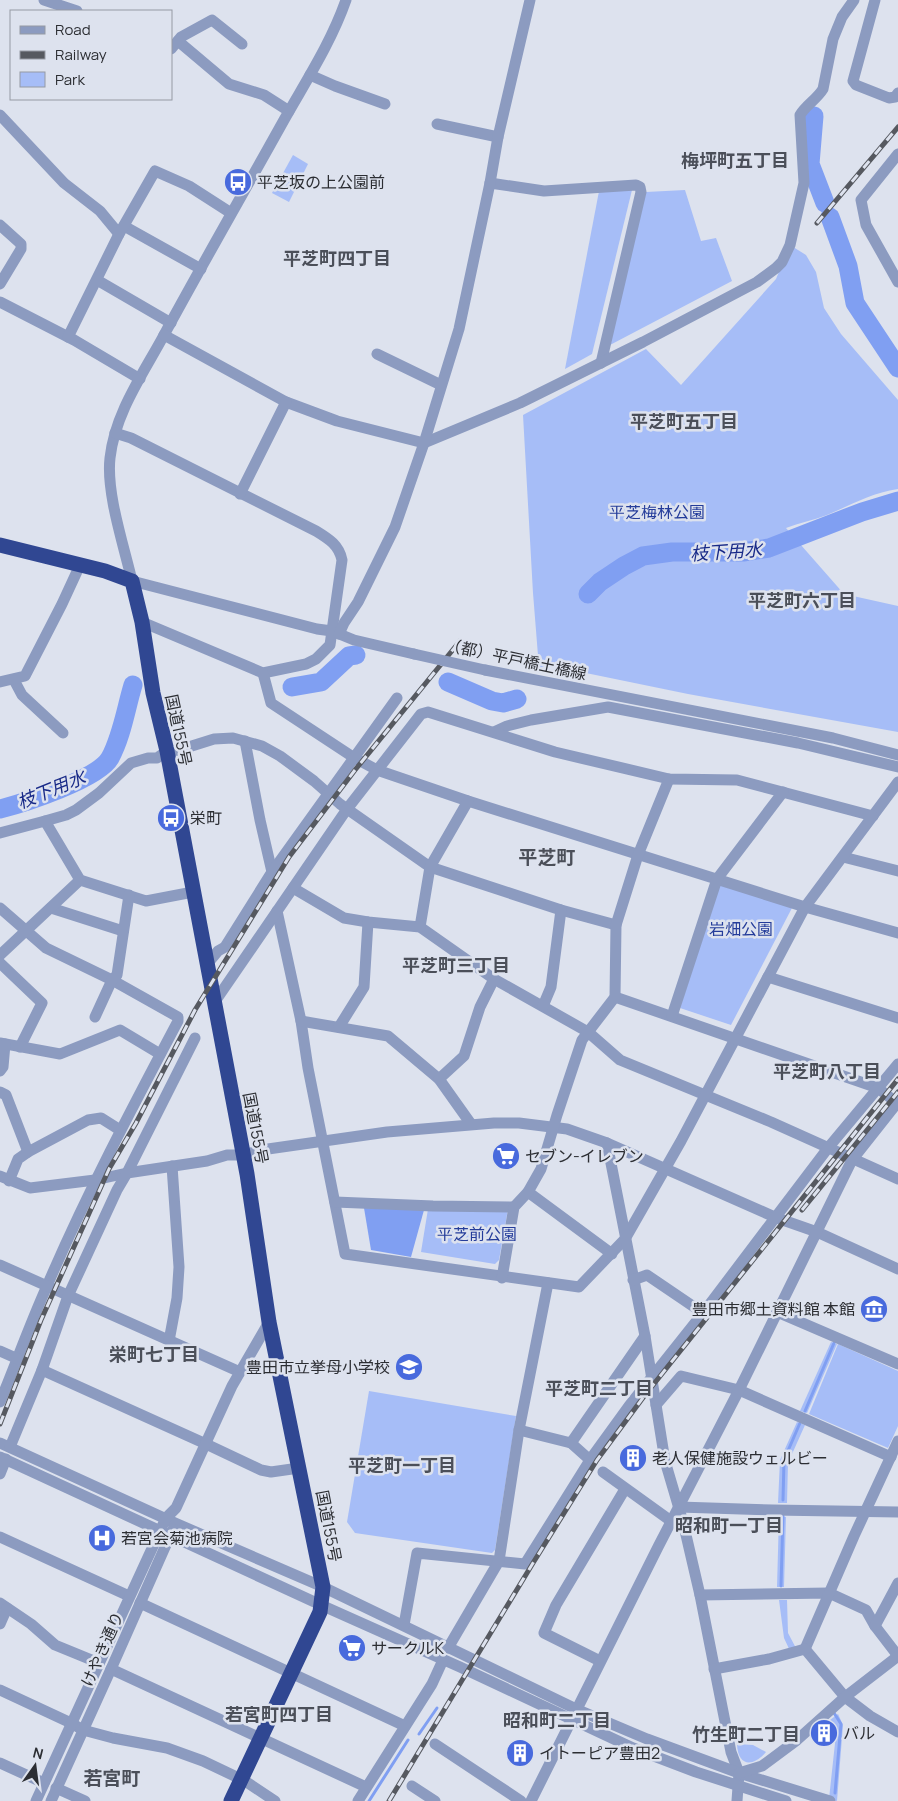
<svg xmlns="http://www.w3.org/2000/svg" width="898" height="1801" viewBox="0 0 898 1801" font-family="Manrope,'Noto Sans JP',sans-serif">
	<rect width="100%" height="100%" fill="#dde2ee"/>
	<g fill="#a6bdf7">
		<polygon points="293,155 308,164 289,202 272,193"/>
		<polygon points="600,186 632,190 592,354 565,369"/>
		<polygon points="685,190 701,241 716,238 732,281 610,345 646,192"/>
		<path d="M790,245L806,255L816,272L824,308L841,334L898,400V489C871,493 851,505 827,515C814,520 799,523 786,528L844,594L898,606V732L688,694L547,665L539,668L533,593L523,415L646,349L681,385L776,279Z"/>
		<polygon points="719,884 793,906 731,1025 680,1008"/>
		<polygon points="428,1209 508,1209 499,1260 495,1264 421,1252"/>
		<polygon points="831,1342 837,1344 807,1413 800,1411"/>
		<polygon points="838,1344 898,1371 898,1426 888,1448 809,1414"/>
		<polygon points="369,1391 516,1416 495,1550 492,1553 355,1533 347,1522"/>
		<polygon points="797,1422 805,1425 788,1463 787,1503 778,1503 780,1460"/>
		<polygon points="779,1516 786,1517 784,1587 777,1587"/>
		<polygon points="779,1600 787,1600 788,1633 797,1650 791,1653 784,1638"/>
		<polygon points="838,1714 843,1725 837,1801 829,1799 836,1734 830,1720"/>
		<path d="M737,1744L753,1745L766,1752C753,1767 738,1767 737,1744Z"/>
	</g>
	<polygon fill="#809ff2" points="364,1208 424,1210 411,1257 371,1250"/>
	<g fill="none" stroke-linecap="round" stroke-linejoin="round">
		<g stroke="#809ff2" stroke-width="3">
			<polyline points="805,1411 834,1343"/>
			<polyline points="783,1500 784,1460 800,1423"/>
			<polyline points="781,1586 783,1516"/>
			<polyline points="834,1713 841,1724 835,1793"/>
			<polyline points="419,1734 437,1708"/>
			<polyline points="369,1801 408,1740"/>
		</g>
		<g stroke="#809ff2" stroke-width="19">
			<polyline points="814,116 810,164 825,203"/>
			<polyline points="830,217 848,266 855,303 898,368"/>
			<polyline points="588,594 600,582 624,566 643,556 672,552 743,552 769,548 862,512 898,501"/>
			<polyline points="448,682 492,701 503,703 517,699"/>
			<polyline points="292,687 321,682 349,656 356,655"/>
			<path d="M0,809C24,803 98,779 110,758C122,736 126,708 133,685"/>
		</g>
		<g stroke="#8c9bc0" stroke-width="11">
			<polyline points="44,0 77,11"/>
			<path d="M346,0C331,43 306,81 284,120C244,192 203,263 164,335C143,374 115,413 110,458C106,493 124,546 132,581L317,629L332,631L354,640L414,654"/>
			<polyline points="875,0 853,81 856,85 889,98 895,97 898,93"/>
			<polyline points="178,41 229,84 264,95 289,111"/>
			<polyline points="171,49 181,37 212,20 242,44"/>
			<polyline points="310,75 335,86 385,104"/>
			<polyline points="0,115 64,183 100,211 119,234"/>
			<polyline points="437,124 498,137"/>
			<polyline points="898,154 861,200 866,225 898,282"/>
			<polyline points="490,183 544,191 636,185 640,187 641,192 601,363"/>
			<polyline points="0,225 21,244 21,249 0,284"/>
			<polyline points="124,226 201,269"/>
			<polyline points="97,280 171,323"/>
			<polyline points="0,302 74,340 140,379"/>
			<path d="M164,335L286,402L337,421L424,443L520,403L643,342L757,282L776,268L782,262L790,245L804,183L800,115C806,105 817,99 823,89L833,39L842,17L854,0"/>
			<polyline points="68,337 119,234 155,171 189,186 231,213"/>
			<polyline points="377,354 441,385"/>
			<path d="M115,433L131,438L316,531C329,539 339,545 342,560L330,645L316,659L306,664L263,673L142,622"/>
			<polyline points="240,494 286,402"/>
			<polyline points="339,634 344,623 358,602 395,527 424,443 459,329 490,183 498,137 530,0"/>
			<polyline points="485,670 833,738 898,755"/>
			<polyline points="263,673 271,703 353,757 377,770 468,801 805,907 898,933"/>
			<polyline points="14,680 22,695 63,733"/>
			<polyline points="0,682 25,676 62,604 80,565"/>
			<polyline points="494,732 507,726 531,720 608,707 798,743 898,767"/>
			<polyline points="245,741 260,820 272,872"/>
			<polyline points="45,821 66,815 76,810 99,793 131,763 148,758 157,758 167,751 179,750 214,739 233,738 262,746 280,756 314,781 340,804 430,867 561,910 616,925"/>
			<polyline points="0,833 45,821 80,880 146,901 193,892"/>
			<polyline points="843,857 898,871"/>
			<polyline points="293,888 344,918 368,922 420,927 494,979 588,1032 620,1060 771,1122 898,1179"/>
			<path d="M0,908L46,948L112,980L178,1017V1021C132,1108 86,1195 47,1286C30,1324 16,1363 0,1402"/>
			<polyline points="51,908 123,931"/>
			<polyline points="277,911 301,1021 308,1068 345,1254 579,1287 625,1239 681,1141 805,907 898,782"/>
			<polyline points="420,927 430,867 468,801"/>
			<polyline points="0,955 80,880"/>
			<polyline points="0,963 42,1003 20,1047"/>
			<polyline points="208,963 218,951 225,947 272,872 397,698"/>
			<polyline points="768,977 898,1018"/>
			<polyline points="615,997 878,1088 898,1104"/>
			<polyline points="214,1003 347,809 421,714 428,712 555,752 669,779 737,780 873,816"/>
			<polyline points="543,1006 551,987 561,910"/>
			<polyline points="672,1016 717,879 783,792"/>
			<polyline points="95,1017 112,980 117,975 129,895"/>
			<polyline points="301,1021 388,1036 439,1079 471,1124"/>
			<polyline points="339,1027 364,987 368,922"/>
			<polyline points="0,1043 60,1054 120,1030 160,1054"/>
			<polyline points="0,1071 3,1067 5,1044"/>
			<polyline points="439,1079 464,1056 480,1007 494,979"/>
			<polyline points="0,1092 6,1095 28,1152"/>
			<polyline points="607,1143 645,1336 665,1461 683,1522 700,1595 731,1752 739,1773 737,1801"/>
			<polyline points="0,1176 30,1188 95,1180 127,1173 207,1161 227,1155 244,1155 261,1150 387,1132 494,1123 519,1123 567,1129 607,1143 777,1218 817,1232 898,1269"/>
			<polyline points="9,1181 18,1159 28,1152 88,1120 101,1118 120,1130"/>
			<polyline points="528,1192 612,1254"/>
			<polyline points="335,1202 433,1206 514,1207"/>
			<polyline points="0,1265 240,1372"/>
			<polyline points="502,1278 514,1207 528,1192 541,1169 557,1115 582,1040 615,997 616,925 638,855 669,779"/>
			<polyline points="633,1280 647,1275 703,1313 828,1148 898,1064"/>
			<polyline points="777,1312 898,1364"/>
			<polyline points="169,1341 177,1298 179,1267 172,1166"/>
			<polyline points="0,1351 18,1359"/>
			<polyline points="42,1370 206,1444 261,1470 271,1472 299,1468"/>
			<polyline points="656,1405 681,1376 739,1390 891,1457"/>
			<polyline points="519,1430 571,1443 645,1336"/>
			<polyline points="0,1443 175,1523 323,1587 576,1709 647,1739 739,1773 830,1801"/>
			<polyline points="571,1443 590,1460"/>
			<polyline points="10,1447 42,1370 68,1296 117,1190 127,1173 195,1038"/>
			<polyline points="0,1457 321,1605 460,1667 633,1748 696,1772 786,1801"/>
			<polyline points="603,1472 671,1521"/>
			<polyline points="0,1474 6,1459"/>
			<polyline points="679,1507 773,1510 898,1512"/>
			<polyline points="0,1537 129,1596"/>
			<polyline points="700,1595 829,1593 866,1610 875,1626 898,1656"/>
			<polyline points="0,1603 31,1624 55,1645 99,1663"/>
			<polyline points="140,1603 405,1726"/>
			<polyline points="0,1624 7,1608"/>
			<polyline points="404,1625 417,1553 525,1564 592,1457 629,1406 703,1313"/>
			<polyline points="875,1626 898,1583"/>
			<polyline points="448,1648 499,1561 519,1430 548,1283"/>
			<polyline points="805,1649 854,1536 898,1441"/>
			<polyline points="805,1649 845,1697 870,1716 898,1732"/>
			<polyline points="600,1661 544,1633 556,1605 625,1489"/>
			<polyline points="111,1669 366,1787"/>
			<polyline points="714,1669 769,1659 805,1649"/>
			<polyline points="0,1690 71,1723 83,1730 113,1738 167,1748 203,1761 245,1781 275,1801"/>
			<polyline points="435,1744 521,1801"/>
			<polyline points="0,1763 44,1783"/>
			<polyline points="739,1773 762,1766 797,1740 845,1697 898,1656"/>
			<polyline points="412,1786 435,1801"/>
			<polyline points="56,1788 85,1801"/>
			<polyline points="36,1801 166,1518 176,1508 232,1386 269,1322"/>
			<polyline points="51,1801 111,1669 173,1529"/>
			<polyline points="358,1801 432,1684 443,1660"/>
			<polyline points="531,1801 658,1547 739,1390 852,1160 898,1102"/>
		</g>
		<polyline stroke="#304792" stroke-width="15" points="0,545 105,571 132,581 142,622 153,693 167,751 247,1174 269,1322 323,1587 320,1612 231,1801"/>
		<defs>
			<g id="rail">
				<polyline points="817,223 898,127"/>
				<polyline points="802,1210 898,1092"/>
				<polyline points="0,1424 41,1320 109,1169 136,1123 195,1010 289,857 355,770 460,641"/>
				<polyline points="389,1801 533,1563 597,1460 645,1395 898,1079"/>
			</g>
		</defs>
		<use href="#rail" stroke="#565960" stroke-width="5"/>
		<use href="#rail" stroke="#dde2ee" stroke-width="3" stroke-dasharray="9" stroke-linecap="butt"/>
		<polyline stroke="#8c9bc0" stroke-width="11" points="414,654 485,670"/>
	</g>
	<defs>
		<symbol id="bus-disc" viewBox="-11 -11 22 22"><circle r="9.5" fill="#486add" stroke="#dde2ee"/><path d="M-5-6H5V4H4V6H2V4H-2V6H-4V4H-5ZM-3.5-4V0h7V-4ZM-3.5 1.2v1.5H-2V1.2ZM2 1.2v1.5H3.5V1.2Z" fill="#fff"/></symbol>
		<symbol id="supermarket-disc" viewBox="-11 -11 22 22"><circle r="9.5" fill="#486add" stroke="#dde2ee"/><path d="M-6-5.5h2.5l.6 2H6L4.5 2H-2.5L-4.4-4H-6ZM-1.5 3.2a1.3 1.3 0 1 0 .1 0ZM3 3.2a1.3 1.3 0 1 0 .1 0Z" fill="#fff"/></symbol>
		<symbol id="museum-disc" viewBox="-11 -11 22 22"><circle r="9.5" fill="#486add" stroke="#dde2ee"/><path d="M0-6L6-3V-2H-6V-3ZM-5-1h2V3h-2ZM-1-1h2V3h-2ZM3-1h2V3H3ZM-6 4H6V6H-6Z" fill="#fff"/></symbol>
		<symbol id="school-disc" viewBox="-11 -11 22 22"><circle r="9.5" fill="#486add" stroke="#dde2ee"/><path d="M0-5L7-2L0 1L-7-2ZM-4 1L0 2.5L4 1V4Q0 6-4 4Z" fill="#fff"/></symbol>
		<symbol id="building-disc" viewBox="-11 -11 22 22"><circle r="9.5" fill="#486add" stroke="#dde2ee"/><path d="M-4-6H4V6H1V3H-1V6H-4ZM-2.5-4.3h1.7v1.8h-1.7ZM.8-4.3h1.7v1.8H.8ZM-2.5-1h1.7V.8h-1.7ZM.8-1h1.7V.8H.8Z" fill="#fff"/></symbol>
		<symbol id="hospital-disc" viewBox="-11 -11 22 22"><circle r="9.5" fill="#486add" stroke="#dde2ee"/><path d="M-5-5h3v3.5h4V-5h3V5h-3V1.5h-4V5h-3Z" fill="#fff"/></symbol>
	</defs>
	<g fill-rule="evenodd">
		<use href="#bus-disc" x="222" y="166" width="32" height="32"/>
		<use href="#bus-disc" x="155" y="802" width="32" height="32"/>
		<use href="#supermarket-disc" x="490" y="1140" width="32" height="32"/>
		<use href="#museum-disc" x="858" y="1293" width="32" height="32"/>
		<use href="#school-disc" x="393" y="1351" width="32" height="32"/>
		<use href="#building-disc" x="617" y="1442" width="32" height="32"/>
		<use href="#hospital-disc" x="86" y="1522" width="32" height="32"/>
		<use href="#supermarket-disc" x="336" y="1632" width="32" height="32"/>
		<use href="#building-disc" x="808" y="1717" width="32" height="32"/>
		<use href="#building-disc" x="504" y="1737" width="32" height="32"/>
	</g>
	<g text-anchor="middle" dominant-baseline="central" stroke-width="5" stroke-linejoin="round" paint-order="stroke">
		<g font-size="16" fill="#2c2e33" stroke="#dde2ee" text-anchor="start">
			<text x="257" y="182">平芝坂の上公園前</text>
			<text x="190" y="818">栄町</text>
			<text x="525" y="1156">セブン-イレブン</text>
			<text x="855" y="1309" text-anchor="end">豊田市郷土資料館 本館</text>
			<text x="390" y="1367" text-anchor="end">豊田市立挙母小学校</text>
			<text x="652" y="1458">老人保健施設ウェルビー</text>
			<text x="121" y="1538">若宮会菊池病院</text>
			<text x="371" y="1648">サークルK</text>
			<text x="843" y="1733">バル</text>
			<text x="539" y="1753">イトーピア豊田2</text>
		</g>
		<g font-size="16" fill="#243c9a" stroke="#dde2ee">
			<text x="657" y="512">平芝梅林公園</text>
			<text x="741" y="929">岩畑公園</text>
			<text x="477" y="1234">平芝前公園</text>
		</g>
		<g font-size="16" fill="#2c2e33" stroke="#dde2ee">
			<text transform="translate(516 659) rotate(12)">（都）平戸橋土橋線</text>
			<text transform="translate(179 730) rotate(78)">国道155号</text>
			<text transform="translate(256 1128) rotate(79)">国道155号</text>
			<text transform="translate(329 1526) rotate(79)">国道155号</text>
			<text transform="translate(102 1649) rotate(-66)">けやき通り</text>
		</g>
		<g font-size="18" font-weight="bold" fill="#4b4f59" stroke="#dde2ee">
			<text x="735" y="160">梅坪町五丁目</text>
			<text x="337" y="258">平芝町四丁目</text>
			<text x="684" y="421">平芝町五丁目</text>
			<text x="802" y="600">平芝町六丁目</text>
			<text x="456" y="965">平芝町三丁目</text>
			<text x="827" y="1071">平芝町八丁目</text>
			<text x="154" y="1354">栄町七丁目</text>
			<text x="599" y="1388">平芝町二丁目</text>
			<text x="402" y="1465">平芝町一丁目</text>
			<text x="729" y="1525">昭和町一丁目</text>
			<text x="279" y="1714">若宮町四丁目</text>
			<text x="557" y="1720">昭和町二丁目</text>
			<text x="746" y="1734">竹生町二丁目</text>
		</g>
		<g font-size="18" font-style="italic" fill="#182a88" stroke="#dde2ee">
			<text transform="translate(726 551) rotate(-4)">枝下用水</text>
			<text transform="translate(51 789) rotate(-22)">枝下用水</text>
		</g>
		<g font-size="19" font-weight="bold" fill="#4b4f59" stroke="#dde2ee">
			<text x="547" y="857">平芝町</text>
			<text x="112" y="1778">若宮町</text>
		</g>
	</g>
	<rect x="10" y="10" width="162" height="90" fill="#dde2ee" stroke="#969aa3"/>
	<rect x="20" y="26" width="25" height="8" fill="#8c9bc0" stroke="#969aa3"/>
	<text x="55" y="35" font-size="15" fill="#2c2e33">Road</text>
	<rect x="20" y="51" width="25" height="8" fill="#565960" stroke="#969aa3"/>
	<text x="55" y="60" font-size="15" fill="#2c2e33">Railway</text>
	<rect x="20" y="72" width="25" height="15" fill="#a6bdf7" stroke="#969aa3"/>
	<text x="55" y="85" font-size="15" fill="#2c2e33">Park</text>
	<g transform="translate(35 1766) rotate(14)" stroke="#dde2ee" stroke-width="4" paint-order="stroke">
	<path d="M0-4L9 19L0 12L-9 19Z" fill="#2c2e33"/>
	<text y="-8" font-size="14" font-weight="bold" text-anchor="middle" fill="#2c2e33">N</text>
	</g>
</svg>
